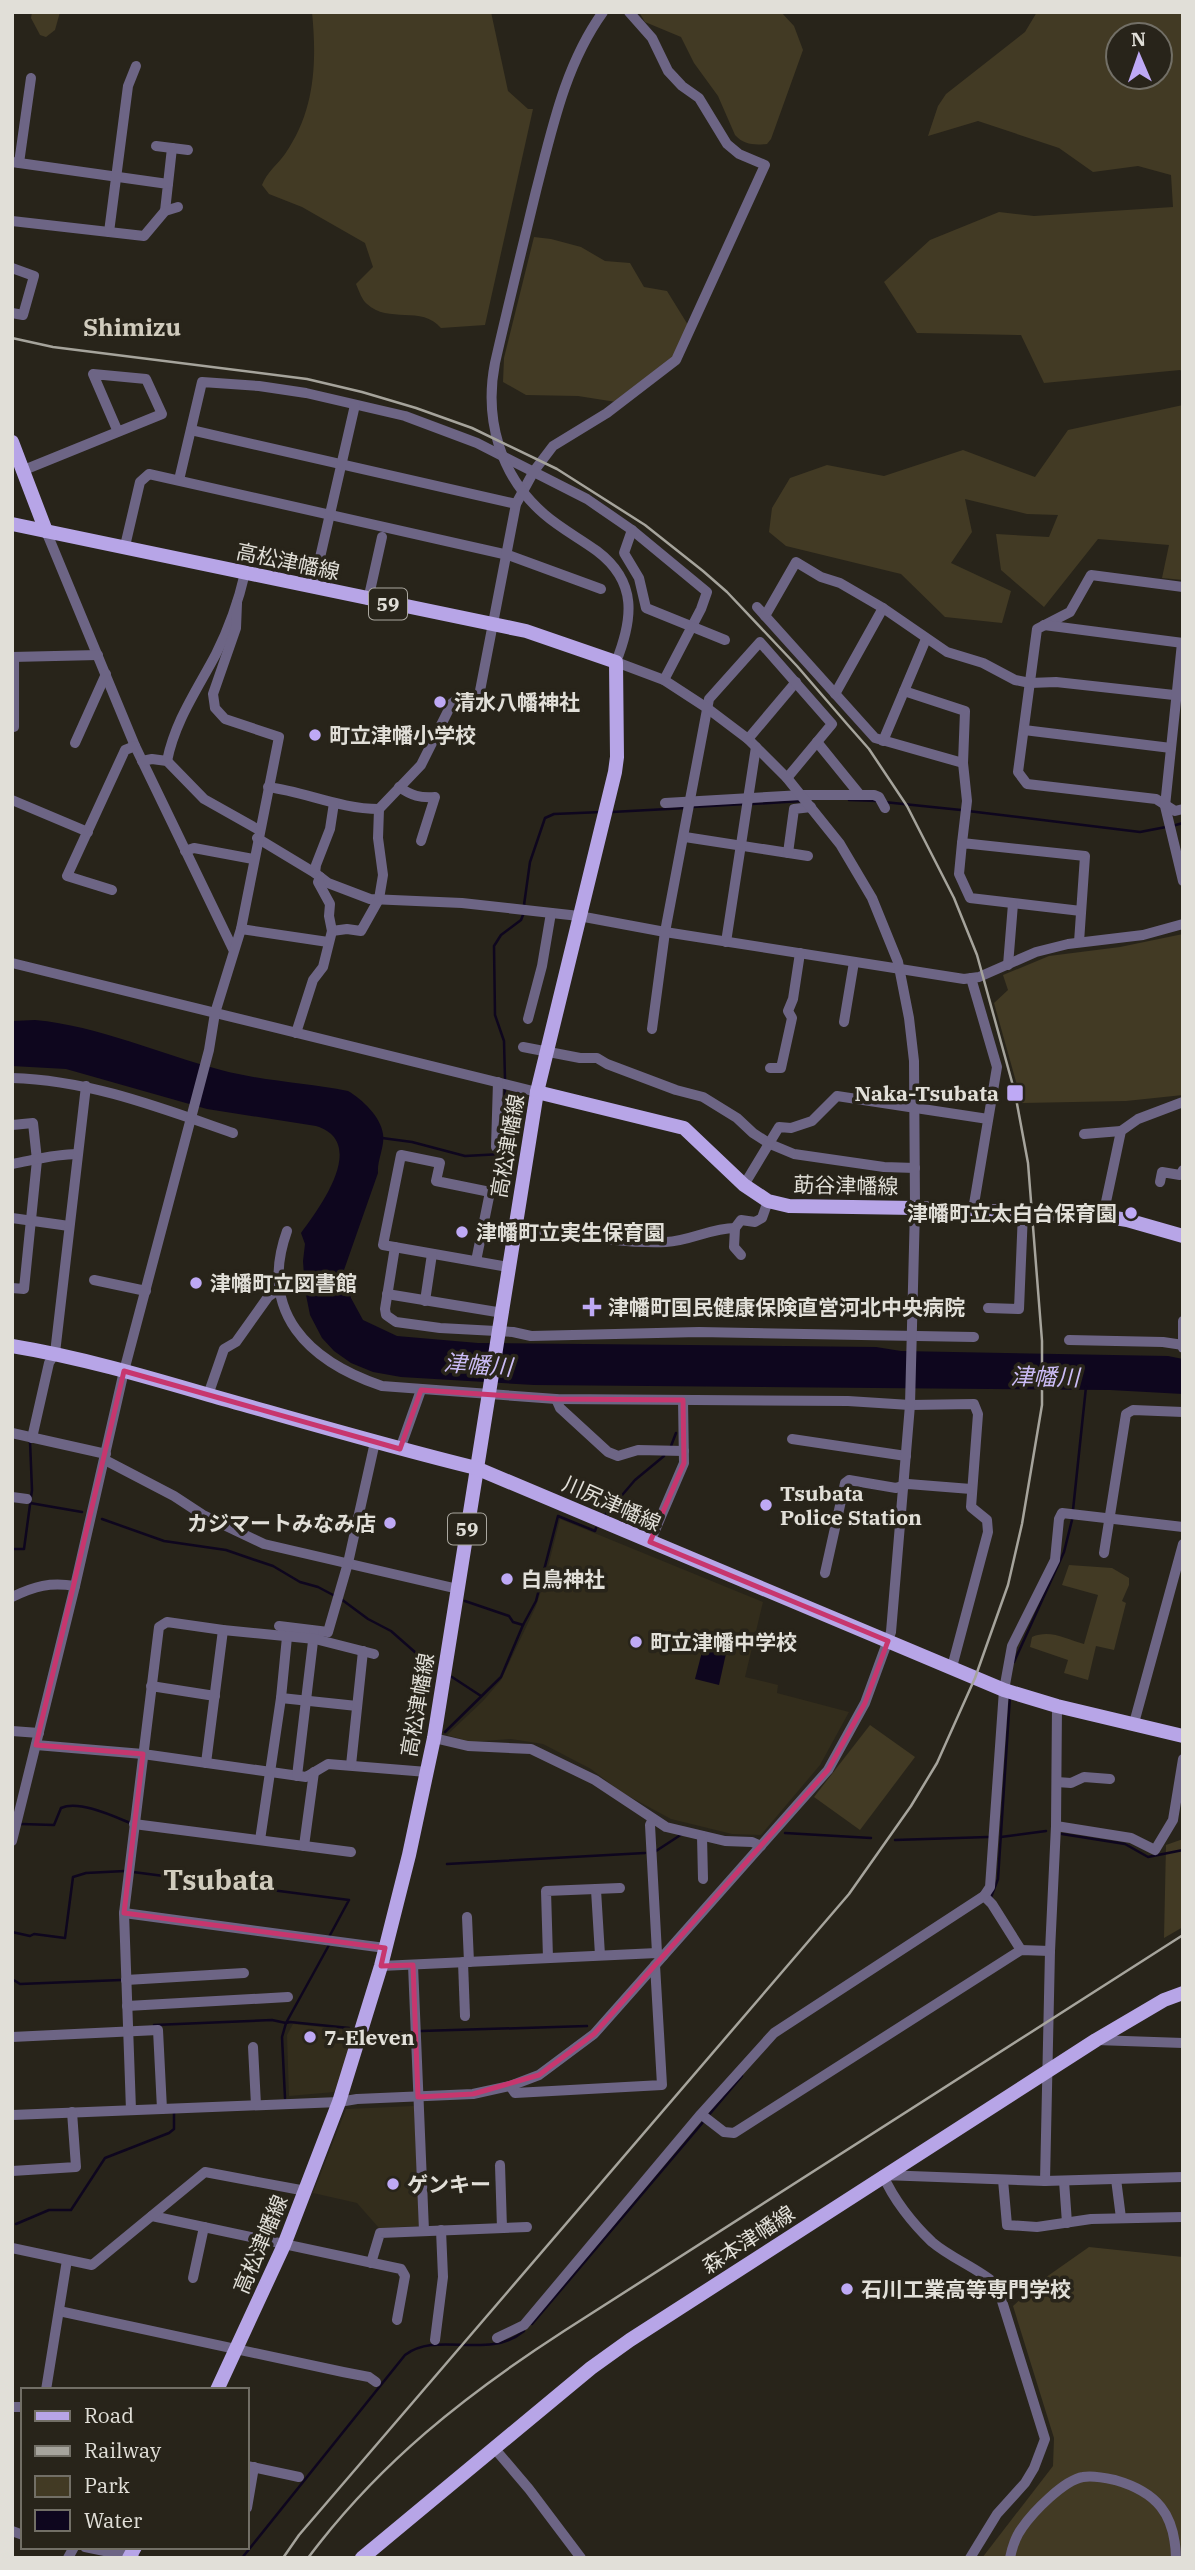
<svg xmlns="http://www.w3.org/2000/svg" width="1195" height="2570" viewBox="0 0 1195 2570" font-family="'IBM Plex Serif','Noto Sans JP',serif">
	<rect width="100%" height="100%" fill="#28241a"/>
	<g fill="#332d1c">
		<polygon points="560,1519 763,1602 745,1677 778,1685 777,1693 849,1712 820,1765 761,1835 732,1834 671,1819 621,1792 591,1769 543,1744 511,1739 471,1742 447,1735 483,1701 501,1680 536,1606 545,1579"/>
		<polygon points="293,2024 357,2031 338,2089 334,2092 289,2096 287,2035"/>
		<polygon points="414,2106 419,2226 379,2228 357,2203 313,2193 346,2109"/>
	</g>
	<g fill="#423a24" fill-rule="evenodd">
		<polygon points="32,12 60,12 55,30 46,37 40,35 31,18"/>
		<path d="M312,12H491L508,91L528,109H533L485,325L441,328C422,305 388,324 367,304C362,300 359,291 356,284L373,267L365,243L302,207L269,194L262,185C267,172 277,165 285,154C315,111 317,63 312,12Z"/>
		<path d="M639,12H781L794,26L803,50L771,139L767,144C754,145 744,145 735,135L718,96L694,63L681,37L645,22Z"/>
		<path d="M1037,12H1183V372L1180,370L1044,383L1021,335L917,333L884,282L930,240L999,212L1034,216L1173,207L1171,175L1138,166L1093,172L1059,148L978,121L928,136L938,106L946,94L1025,32ZM1160,35V77H1118V35Z"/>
		<polygon points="534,237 551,239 581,247 605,261 630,263 644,287 667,291 688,325 673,359 616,402 578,396 526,395 503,382 504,358"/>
		<polygon points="1183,405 1183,580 1162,578 1169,545 1098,539 1044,607 1001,570 996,534 1049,537 1058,515 1027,514 965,499 972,532 951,563 1011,591 1002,623 945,617 901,574 786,546 769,532 772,508 790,478 827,465 884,476 963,450 1035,477 1068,430"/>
		<polygon points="1183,934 1183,1095 1126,1101 1022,1103 994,1003 1008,990 1003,975 1049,956 1120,947"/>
		<path d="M1069,1565L1112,1568L1129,1578V1585L1122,1601L1126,1603L1114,1650L1096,1646L1088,1680L1064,1673L1068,1660L1030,1647L1032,1637C1050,1629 1066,1639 1084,1644L1098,1595L1062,1585Z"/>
		<polygon points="870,1725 915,1757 860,1830 814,1797"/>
		<polygon points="1183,1839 1183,1927 1164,1938 1166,1845"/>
		<polygon points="1089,2247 1183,2257 1183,2558 982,2558 1053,2466 1054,2438 1013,2306 1042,2280"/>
	</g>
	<g fill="#0e061e">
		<path d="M35,1020C99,1026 160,1054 221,1070C262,1081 307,1083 348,1091C362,1099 381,1117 383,1134C385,1147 377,1160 378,1173L344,1270L351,1298L363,1320L397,1336L478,1343L876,1347L901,1351L1168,1356L1183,1359V1394L1110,1390L534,1385L401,1377L373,1372L351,1363L334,1351L322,1338L310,1315L305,1290L303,1261L305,1244L301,1233C321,1206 368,1142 316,1126L207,1109L66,1069L12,1066V1021Z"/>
		<polygon points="704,1644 727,1649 719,1685 695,1679"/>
	</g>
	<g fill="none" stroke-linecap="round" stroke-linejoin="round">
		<g stroke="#0e061e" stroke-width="2.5">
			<polyline points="849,800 878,801"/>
			<polyline points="884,802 961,810"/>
			<polyline points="752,804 801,801"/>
			<polyline points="692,807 745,804"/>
			<polyline points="968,811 1140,832 1166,827"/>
			<polyline points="612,812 686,808"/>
			<polyline points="1172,826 1183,823"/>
			<polyline points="524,905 530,862 545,818 554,814 602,812"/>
			<polyline points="505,1079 504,1041 495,1015 494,946 501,935 521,920 523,915"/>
			<polyline points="382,1138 412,1142 465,1156 502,1154 505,1089"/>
			<polyline points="671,1446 676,1433"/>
			<polyline points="30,1503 82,1512"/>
			<polyline points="1073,1510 1086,1387"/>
			<polyline points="605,1515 635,1480 664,1456"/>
			<polyline points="102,1519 164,1541 226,1550 252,1559 273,1566 300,1582 318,1587 335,1596"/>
			<polyline points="12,1549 24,1549 32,1490 30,1441"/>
			<polyline points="341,1599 368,1619 391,1631 433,1668"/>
			<polyline points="465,1601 509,1616 513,1622 523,1625 536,1601 558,1516 595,1531 596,1528"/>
			<polyline points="1014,1662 1064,1552 1073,1516"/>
			<polyline points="452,1677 481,1696"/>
			<polyline points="445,1732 501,1677 523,1625"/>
			<path d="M21,1824L54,1825L61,1808C79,1800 113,1816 130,1823"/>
			<polyline points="785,1833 871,1838"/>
			<polyline points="1062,1834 1125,1844 1148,1857 1183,1850"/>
			<polyline points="1001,1837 1046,1831"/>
			<polyline points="895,1840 988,1837"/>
			<polyline points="656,1851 682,1834"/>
			<polyline points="447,1864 645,1853"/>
			<polyline points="133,1872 349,1900 329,1937"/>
			<polyline points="991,1897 998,1879 1010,1696"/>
			<polyline points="12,1932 30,1936 34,1934 65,1938 73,1877 86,1873 125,1871"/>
			<polyline points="12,1979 20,1984 121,1980"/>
			<polyline points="154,2025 272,2020 286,2023 290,2022 349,2028"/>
			<polyline points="421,2031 587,2026"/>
			<polyline points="368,2034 407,2032"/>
			<polyline points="285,2098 282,2037 286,2023 329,1945"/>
			<polyline points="708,2116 742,2076"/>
			<polyline points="16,2224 49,2210 71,2210 105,2158 169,2133 174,2129 174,2113"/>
			<polyline points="532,2324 704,2121"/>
			<path d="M242,2558L405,2355C438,2330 488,2361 524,2331"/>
		</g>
		<g stroke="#6d6585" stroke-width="10">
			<polyline points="156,146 188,150"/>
			<polyline points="12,162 168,184 165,211"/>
			<polyline points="19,163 31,78"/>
			<polyline points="168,184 172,148"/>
			<polyline points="12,221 144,236 165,211 178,207"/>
			<polyline points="109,232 128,86 136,66"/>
			<polyline points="12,268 34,276 23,315 12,313"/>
			<polyline points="191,430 516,504"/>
			<polyline points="24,470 162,414 146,379 93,374 118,432"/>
			<polyline points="179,480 202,382 259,386 306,393 405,416 477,443 587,499 632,530 707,592 701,609 664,680"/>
			<polyline points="632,530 624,553 639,578 646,608 725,640"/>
			<polyline points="46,531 135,746 233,949"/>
			<polyline points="125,546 140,482 149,474 508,555 601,589"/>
			<polyline points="1183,587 1091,575 1070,612 1037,629 1018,772 1027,784 1156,799 1175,811 1183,809"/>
			<polyline points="313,588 355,405"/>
			<polyline points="368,600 382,537"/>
			<polyline points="757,607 875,738 963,763"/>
			<polyline points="765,616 796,562 821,577 840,583 883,608 947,652 983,663 1015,680 1030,683 1056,682 1183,696"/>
			<polyline points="1044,625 1183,643"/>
			<polyline points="1182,643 1165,806 1183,881"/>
			<polyline points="12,657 98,655"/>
			<polyline points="904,691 965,711 963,763 967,801 962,843"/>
			<polyline points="835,694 883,608"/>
			<polyline points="14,727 14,657"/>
			<polyline points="1024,730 1171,748"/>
			<polyline points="748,739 796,682"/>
			<polyline points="883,741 926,639"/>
			<polyline points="817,742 860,795"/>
			<polyline points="75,743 106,674"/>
			<polyline points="142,761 152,759 167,761 204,799 259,830"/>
			<path d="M167,761C175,721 197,690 216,654C228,630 239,599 245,573"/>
			<path d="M268,787C306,792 340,809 379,809"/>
			<path d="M399,787C412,796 420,798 435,797L421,841"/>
			<polyline points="12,800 88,832"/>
			<polyline points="665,803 802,795 874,795 879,797 885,808"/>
			<polyline points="685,837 808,856"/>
			<polyline points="257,838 315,873 328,883 370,899 462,903 579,916 665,932 964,979 979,977 1036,952 1068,944 1143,935 1183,924"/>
			<polyline points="185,851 194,848 253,859"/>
			<polyline points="788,853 794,809 811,807"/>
			<polyline points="315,873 316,865 330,829 334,803"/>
			<polyline points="112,890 67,876 125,750 135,746"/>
			<polyline points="241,929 328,942"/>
			<polyline points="332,931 347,929 361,931 379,899 383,875 378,838 379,809 421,765 452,703 457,700 476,699 479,696 516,504 534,471 553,446 607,413 676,360 765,165 739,154 727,144 699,98 682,86 668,71 652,38 629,12"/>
			<polyline points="726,942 756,747"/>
			<polyline points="1079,942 1085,856 962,843 959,874 970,898 1081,911"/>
			<polyline points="12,963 537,1092"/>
			<polyline points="1008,965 1013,904"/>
			<polyline points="971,978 997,1067 973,1210"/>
			<polyline points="528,1019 542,966 551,913"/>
			<polyline points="844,1022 854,962"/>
			<polyline points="652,1029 665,932 709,699 760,642 832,724 787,778"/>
			<polyline points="296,1033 313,980 323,967 332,931 329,916 330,904 318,882 320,877"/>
			<polyline points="523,1047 580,1058 597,1058 607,1064 676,1090 703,1097 737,1118 753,1133 770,1144 794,1154 884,1167 915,1168"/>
			<polyline points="770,1068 781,1068 792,1018 788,1011 793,999 800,953"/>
			<path d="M12,1078C89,1080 161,1108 233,1133"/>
			<polyline points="12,1125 33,1123 37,1160 24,1289 12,1288"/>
			<polyline points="1084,1134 1121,1131"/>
			<polyline points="496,1147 498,1082"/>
			<path d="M12,1164C34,1160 55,1154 77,1154"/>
			<polyline points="1160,1182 1162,1172 1180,1175 1183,1170"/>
			<polyline points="744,1185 779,1127 791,1128 812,1121 837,1096 988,1119"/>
			<polyline points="1103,1216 1121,1131 1138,1119 1183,1102"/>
			<polyline points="12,1218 69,1226"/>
			<path d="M515,1226C564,1232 616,1244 666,1242C690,1241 711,1228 735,1228"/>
			<path d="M287,1231C258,1312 308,1361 382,1386L556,1399L848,1401L910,1405L974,1404L978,1414L971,1507L987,1520L988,1532L952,1667"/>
			<polyline points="395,1247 385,1309 386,1315 396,1322 440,1328 513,1332 531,1336 699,1332 974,1337"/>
			<polyline points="741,1255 734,1247 735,1228 741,1220 755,1222 762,1218 768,1201"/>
			<polyline points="476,1261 490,1192 436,1181 440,1163 401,1155 383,1245 508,1267"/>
			<polyline points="94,1280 146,1291"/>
			<polyline points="387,1294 503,1313"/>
			<polyline points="425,1301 432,1254"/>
			<polyline points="742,1307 877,1307 912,1311"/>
			<polyline points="988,1308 1019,1309 1023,1212"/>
			<polyline points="1183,1321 1183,1348"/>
			<polyline points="1069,1340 1163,1342 1183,1345"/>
			<polyline points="208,1395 224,1349 236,1342 268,1297 278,1290"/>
			<polyline points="556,1399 560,1408 608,1452 618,1456 638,1450 684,1451"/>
			<polyline points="12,1433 106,1454"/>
			<polyline points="32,1438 49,1363 55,1353 86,1086"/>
			<polyline points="792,1439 906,1456"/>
			<polyline points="400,1449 421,1390"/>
			<polyline points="105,1460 174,1496 203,1515 264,1544 458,1589"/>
			<polyline points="12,1497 27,1499"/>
			<polyline points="650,1542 684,1463 683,1400"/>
			<polyline points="1104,1553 1126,1414 1133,1410 1183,1412"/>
			<polyline points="825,1573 845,1483 849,1480 896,1488 908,1484 971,1489"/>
			<path d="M12,1597C35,1586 50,1582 75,1586"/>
			<polyline points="279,1626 328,1632 348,1563 375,1442"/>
			<polyline points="151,1686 215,1696"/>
			<polyline points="281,1698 357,1706"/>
			<polyline points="1134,1723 1183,1544"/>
			<polyline points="12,1731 39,1733"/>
			<polyline points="434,1738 468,1746 531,1749 595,1780 666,1827 725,1841 752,1842 761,1846"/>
			<polyline points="36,1745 143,1754 306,1777 328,1764 427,1772"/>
			<polyline points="206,1763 223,1630"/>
			<polyline points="351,1765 363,1651"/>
			<polyline points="297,1776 314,1633"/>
			<polyline points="1057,1782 1071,1783 1084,1777 1110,1779"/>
			<polyline points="653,1819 650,1825 657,1953"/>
			<polyline points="134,1824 351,1852"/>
			<polyline points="1056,1826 1131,1838 1155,1850 1173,1820 1183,1759"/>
			<polyline points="702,1836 703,1879"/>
			<polyline points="260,1840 281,1698 287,1637"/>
			<polyline points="12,1841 75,1586 124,1371 209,1050 215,1013 241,929 279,737 225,719 215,708 213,694 236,628 237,603"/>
			<polyline points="304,1846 314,1772"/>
			<polyline points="596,1890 600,1955"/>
			<polyline points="984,1896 992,1904 1021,1950"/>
			<polyline points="124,1913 385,1948"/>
			<polyline points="467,1917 469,1962"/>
			<polyline points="548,1958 546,1891 620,1888"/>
			<polyline points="463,1962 465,2016"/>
			<polyline points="413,1965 424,2231"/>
			<polyline points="381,1966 657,1953 663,1956"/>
			<polyline points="126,1980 244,1973"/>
			<polyline points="127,2006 288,1997"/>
			<polyline points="12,2037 158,2030 162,2109"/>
			<polyline points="1096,2040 1183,2043"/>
			<polyline points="253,2047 256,2105"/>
			<polyline points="510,2086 515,2093 662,2085 655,1965"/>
			<polyline points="131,2110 124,1913 159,1627 167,1622 223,1630 315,1639 374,1654"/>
			<path d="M12,2115L339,2102L357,2099L473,2094L510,2086L539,2075L594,2034L828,1770L865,1703L891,1632L910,1405L915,1208L914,1061L909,1018L898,962L872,898L840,844L787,778L748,739L707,708L664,680L616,662C633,619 638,582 597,551C579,538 560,528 544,514C500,476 484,419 495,363C508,306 522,249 536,191C552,129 565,65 603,12"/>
			<polyline points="702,2115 724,2132 734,2133 1021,1950 1050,1951"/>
			<polyline points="500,2165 502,2228"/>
			<polyline points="12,2171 76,2167 72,2112"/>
			<polyline points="1116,2179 1121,2218"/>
			<polyline points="1003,2180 1007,2225 1037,2227 1091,2219 1183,2217"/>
			<polyline points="1045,2181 1050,1951 1056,1826 1057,1706"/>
			<polyline points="1064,2181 1067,2223"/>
			<polyline points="152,2216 401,2269 405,2276 397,2320"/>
			<polyline points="12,2248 92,2265 205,2172 306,2191"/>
			<polyline points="371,2263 380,2233 527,2227"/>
			<polyline points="193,2278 204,2227"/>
			<polyline points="59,2311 343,2372 369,2377 376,2382"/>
			<polyline points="497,2338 524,2325 701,2114 774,2033 984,1896 990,1887 1004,1690 1012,1646 1055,1560 1059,1519 1062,1513 1183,1527"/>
			<polyline points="435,2340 443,2277 441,2230"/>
			<polyline points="46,2390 67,2260"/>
			<polyline points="12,2407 23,2407"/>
			<polyline points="495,2449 529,2489 581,2558"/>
			<polyline points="247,2466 299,2477"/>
			<polyline points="247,2508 254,2467"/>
			<polyline points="12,2531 23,2535"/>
			<polyline points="85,2547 134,2557"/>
			<polyline points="68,2558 74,2547"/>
			<path d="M970,2558L997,2514L1025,2483L1034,2468L1045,2439L997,2285C978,2268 952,2259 932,2242C913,2224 893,2199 883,2175L1045,2181L1183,2177"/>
			<path d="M1010,2558C1012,2548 1016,2536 1022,2528C1033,2512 1064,2480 1083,2477C1093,2475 1106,2478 1115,2480C1157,2492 1175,2514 1176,2558"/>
		</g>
		<g stroke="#b7a5e7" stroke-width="14">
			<polyline points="12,442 46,531"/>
			<polyline points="12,524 526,631 616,662 617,757 615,772 537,1092 434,1738 409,1855 381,1966 339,2102 284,2245 217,2390"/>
			<polyline points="537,1092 684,1128 744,1185 768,1201 789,1206 915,1208 1103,1216 1127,1220 1183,1236"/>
			<path d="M12,1346C79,1357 144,1376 209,1395C298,1420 386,1446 476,1468L1004,1690L1057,1706L1183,1736"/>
			<polyline points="129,2558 135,2547"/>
			<polyline points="362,2558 591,2368 630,2340 1096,2040 1164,2000 1183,1993"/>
		</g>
		<g stroke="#a6a49c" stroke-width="2.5">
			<polyline points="12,338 53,347 307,379 362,392 416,408 472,428 557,469 645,525 703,571 727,592 797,666 847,724 869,749 907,806 954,898 977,955 1015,1093 1028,1163 1042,1341 1042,1405 1022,1524 1008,1585 975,1678 937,1763 911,1806 849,1894 299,2535 283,2558"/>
			<path d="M308,2558C379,2463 465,2395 564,2331L1183,1935"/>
		</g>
	</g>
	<path fill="none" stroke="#c7366e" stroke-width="5" stroke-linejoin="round" d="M124,1371L400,1449L421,1390L556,1399L683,1400L684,1463L650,1542L888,1641L865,1703L828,1770L594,2034L539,2075L473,2094L418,2097L413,1965L381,1966L385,1948L124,1913L143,1754L36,1745Z"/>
	<g fill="#bea9f5" stroke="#28241a" stroke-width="2.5">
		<circle cx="440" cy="702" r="7"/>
		<circle cx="315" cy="735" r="7"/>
		<rect x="1006" y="1084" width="18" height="18" rx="3.5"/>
		<circle cx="1131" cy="1213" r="7"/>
		<circle cx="462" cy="1232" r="7"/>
		<circle cx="196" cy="1283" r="7"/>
		<path d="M588.5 1296.5h7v7h7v7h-7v7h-7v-7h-7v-7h7z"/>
		<circle cx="766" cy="1505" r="7"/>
		<circle cx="390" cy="1523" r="7"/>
		<circle cx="507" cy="1579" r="7"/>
		<circle cx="636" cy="1642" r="7"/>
		<circle cx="310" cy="2037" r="7"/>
		<circle cx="393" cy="2184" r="7"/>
		<circle cx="847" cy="2289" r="7"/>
	</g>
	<g text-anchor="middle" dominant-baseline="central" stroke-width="7" stroke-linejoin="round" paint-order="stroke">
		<g fill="#28241a" stroke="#aaa79f" stroke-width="2">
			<rect x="369" y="588.5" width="38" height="31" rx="5"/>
			<rect x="448" y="1513.5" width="38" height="31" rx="5"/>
		</g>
		<g font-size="19" font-weight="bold" fill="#e1dfd8">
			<text x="388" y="604">59</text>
			<text x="467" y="1529">59</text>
		</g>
		<g font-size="21" fill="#e1dfd8" stroke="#28241a">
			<text transform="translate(288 561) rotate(12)">高松津幡線</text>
			<text transform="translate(507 1146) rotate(-80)">高松津幡線</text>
			<text transform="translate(846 1185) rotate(1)">莇谷津幡線</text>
			<text transform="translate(612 1503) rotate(24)">川尻津幡線</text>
			<text transform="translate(417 1705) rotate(-80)">高松津幡線</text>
			<text transform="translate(748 2239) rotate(-33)">森本津幡線</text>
			<text transform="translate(260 2244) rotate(-67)">高松津幡線</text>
		</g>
		<g font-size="21" font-weight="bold" fill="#e1dfd8" stroke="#28241a" text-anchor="start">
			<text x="454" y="702">清水八幡神社</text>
			<text x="329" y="735">町立津幡小学校</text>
			<text x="999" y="1093" text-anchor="end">Naka-Tsubata</text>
			<text x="1117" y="1213" text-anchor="end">津幡町立太白台保育園</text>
			<text x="476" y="1232">津幡町立実生保育園</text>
			<text x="210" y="1283">津幡町立図書館</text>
			<text x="608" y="1307">津幡町国民健康保険直営河北中央病院</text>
			<text x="780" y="1493">Tsubata<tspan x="780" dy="24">Police Station</tspan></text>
			<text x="376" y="1523" text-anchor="end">カジマートみなみ店</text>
			<text x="521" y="1579">白鳥神社</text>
			<text x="650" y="1642">町立津幡中学校</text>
			<text x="324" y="2037">7-Eleven</text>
			<text x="407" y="2184">ゲンキー</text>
			<text x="861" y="2289">石川工業高等専門学校</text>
		</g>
		<g font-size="23" font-style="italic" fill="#ccbdf7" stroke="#28241a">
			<text transform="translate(478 1364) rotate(4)">津幡川</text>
			<text transform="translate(1045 1376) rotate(1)">津幡川</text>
		</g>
		<g font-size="24" font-weight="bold" fill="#d0cbbd" stroke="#28241a">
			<text x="132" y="327">Shimizu</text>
		</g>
		<g font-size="28" font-weight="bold" fill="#d0cbbd" stroke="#28241a">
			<text x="219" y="1879">Tsubata</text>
		</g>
	</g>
	<rect width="1195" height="2570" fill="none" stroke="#e1dfd8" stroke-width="28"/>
	<rect x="21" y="2388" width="228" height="161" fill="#28241a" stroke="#726f66" stroke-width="2"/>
	<rect x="35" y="2411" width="35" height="10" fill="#b7a5e7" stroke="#726f66" stroke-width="2"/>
	<text x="84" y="2423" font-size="21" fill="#e1dfd8">Road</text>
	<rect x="35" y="2446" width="35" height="10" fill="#a6a49c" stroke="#726f66" stroke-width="2"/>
	<text x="84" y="2458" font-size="21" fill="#e1dfd8">Railway</text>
	<rect x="35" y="2476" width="35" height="21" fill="#423a24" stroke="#726f66" stroke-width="2"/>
	<text x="84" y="2493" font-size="21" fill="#e1dfd8">Park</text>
	<rect x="35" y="2510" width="35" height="21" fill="#0e061e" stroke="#726f66" stroke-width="2"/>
	<text x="84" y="2528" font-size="21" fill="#e1dfd8">Water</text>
	<g transform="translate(1139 56) rotate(358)"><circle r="33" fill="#28241a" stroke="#726f66" stroke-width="2"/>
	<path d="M0-5L12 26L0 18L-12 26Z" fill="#bea9f5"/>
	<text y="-10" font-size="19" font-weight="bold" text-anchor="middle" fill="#e1dfd8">N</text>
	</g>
</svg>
